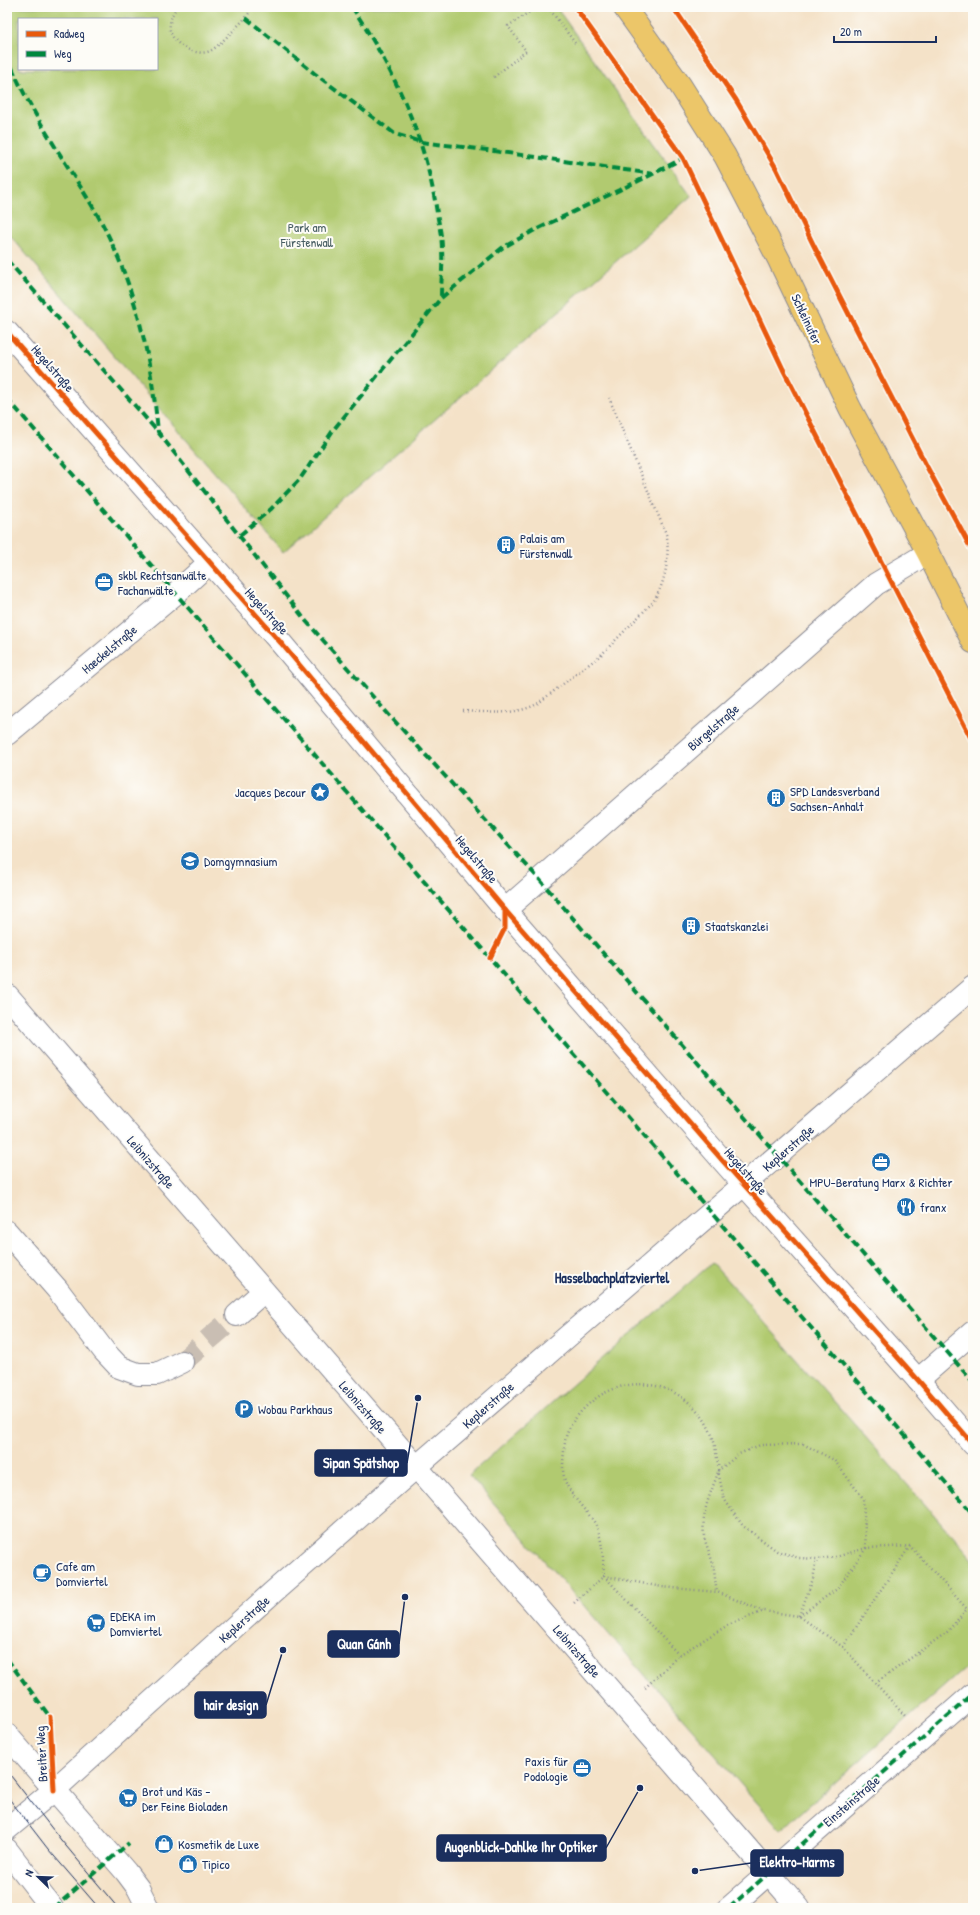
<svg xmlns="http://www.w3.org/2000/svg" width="980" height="1915" viewBox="0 0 980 1915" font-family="'Patrick Hand',sans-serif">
	<rect width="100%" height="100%" fill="#fdfcf7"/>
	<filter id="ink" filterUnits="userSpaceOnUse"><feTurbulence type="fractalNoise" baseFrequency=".025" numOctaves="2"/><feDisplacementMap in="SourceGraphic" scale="8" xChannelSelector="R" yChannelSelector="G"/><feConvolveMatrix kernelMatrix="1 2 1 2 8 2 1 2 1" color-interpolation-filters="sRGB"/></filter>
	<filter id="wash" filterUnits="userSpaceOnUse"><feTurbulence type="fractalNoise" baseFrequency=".012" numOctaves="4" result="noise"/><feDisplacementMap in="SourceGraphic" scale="16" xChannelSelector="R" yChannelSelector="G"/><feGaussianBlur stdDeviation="0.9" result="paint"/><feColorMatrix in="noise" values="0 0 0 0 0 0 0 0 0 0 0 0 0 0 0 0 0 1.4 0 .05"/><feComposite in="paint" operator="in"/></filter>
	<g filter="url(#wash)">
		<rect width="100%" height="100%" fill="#f4e2c8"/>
		<g fill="#b1ca6f" stroke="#667c66" fill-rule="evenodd">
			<path d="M7,7H556L691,196L283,552L7,232ZM19,19H157V69H19Z"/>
			<polygon points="712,1263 973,1559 973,1661 781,1830 469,1475"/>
		</g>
	</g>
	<g filter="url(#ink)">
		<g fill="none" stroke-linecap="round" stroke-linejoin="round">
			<polyline stroke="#c9beb3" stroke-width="22" stroke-dasharray="22 11" stroke-linecap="butt" points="182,1362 237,1315"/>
			<defs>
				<g id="minor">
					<polyline points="7,332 281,643 505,910 723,1161 918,1380 973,1444"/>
					<polyline points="7,734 176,593 209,563"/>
					<polyline points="505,910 876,584 928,553"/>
					<polyline points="7,995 799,1908"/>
					<polyline points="7,1232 57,1289 104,1351 119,1367 138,1374 157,1374 182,1362"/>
					<polyline points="237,1315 263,1292"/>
					<polyline points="918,1380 973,1332"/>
					<polyline points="7,1735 126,1872 138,1888 148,1908"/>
					<polyline points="7,1829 54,1790 272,1593 415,1468 973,987"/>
					<polyline points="7,1850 52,1908"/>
					<polyline points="729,1908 973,1694"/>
				</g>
				<polyline id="major" points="624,7 680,85 725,156 779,260 850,408 928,553 973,642"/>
			</defs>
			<use href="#minor" stroke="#888893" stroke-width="24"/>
			<use href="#major" stroke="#888893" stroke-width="24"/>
			<g stroke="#888893" stroke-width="2.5" stroke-dasharray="1 3" stroke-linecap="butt">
				<path d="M177,7C172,14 169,21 170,30C173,45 196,57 210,51C218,47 226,37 233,31C240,23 248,17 252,7"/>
				<polyline points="548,7 575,43"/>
				<polyline points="494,77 526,51 508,26 537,7"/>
				<path d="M463,711C488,712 514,716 537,704L601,655L653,602C666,582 669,559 667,536L609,398"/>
				<polygon points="803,1444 834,1460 863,1498 866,1548 836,1557 817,1559 799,1558 777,1551 743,1526 724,1499 718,1471 739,1454 760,1445"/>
				<polyline points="574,1603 604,1576 662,1587 717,1592 763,1611"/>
				<polyline points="799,1616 837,1589 866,1548 910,1546"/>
				<polyline points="799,1616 813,1579 817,1559"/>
				<polyline points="843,1647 910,1546 967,1609 947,1632 876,1683"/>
				<path d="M679,1655L604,1576C603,1561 603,1542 597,1528C595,1521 588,1514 583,1508C561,1481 561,1477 565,1442C567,1422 591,1398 609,1391C656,1369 711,1403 716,1453C717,1459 719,1466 718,1471C717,1477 714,1483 712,1489C706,1504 702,1519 704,1536C706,1546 711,1555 713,1565C715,1574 715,1583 717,1592"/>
				<polyline points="645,1688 679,1655 728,1625 764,1611 799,1616 843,1647 905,1716"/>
			</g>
			<use href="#minor" stroke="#fff" stroke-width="22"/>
			<use href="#major" stroke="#ecc669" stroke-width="22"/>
			<g stroke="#1b2f5e" stroke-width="1">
				<polyline points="7,1771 61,1840 118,1908"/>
				<polyline points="7,1796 48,1849 99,1908"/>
			</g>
			<g stroke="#00873e" stroke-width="4" stroke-dasharray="8 4" stroke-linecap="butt">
				<path d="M352,7C394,70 426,138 437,213C439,225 442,237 442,249C443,265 441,281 441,298"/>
				<polyline points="246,18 314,73 395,134 421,142 487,150 653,174"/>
				<path d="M7,56C30,114 66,161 97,214C135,282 151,356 158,432"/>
				<polyline points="7,260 158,432 306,621 390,716 540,880 973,1382"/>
				<polyline points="7,398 490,958 973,1514"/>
				<polyline points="240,535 271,509 300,479 334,429 441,298 502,248 533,231 653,174 683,158"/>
				<polyline points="7,1659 50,1717"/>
				<polyline points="54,1908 129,1843"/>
				<polyline points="729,1908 973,1694"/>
			</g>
			<defs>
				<g id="cycleway">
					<polyline points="575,7 683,158 783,369 973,742"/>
					<polyline points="673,7 736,100 776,168 813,244 927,467 973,552"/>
					<polyline points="7,332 281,643 505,910 723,1161 918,1380 973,1444"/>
					<polyline points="490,958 505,928 505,910"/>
					<polyline points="50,1717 54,1790"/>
				</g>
			</defs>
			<use href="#cycleway" stroke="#fdfcf7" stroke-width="8"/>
			<use href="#cycleway" stroke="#e8590c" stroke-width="5"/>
		</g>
	</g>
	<defs>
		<symbol id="building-disc" viewBox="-11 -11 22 22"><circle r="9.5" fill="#1f6fb2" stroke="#fdfcf7"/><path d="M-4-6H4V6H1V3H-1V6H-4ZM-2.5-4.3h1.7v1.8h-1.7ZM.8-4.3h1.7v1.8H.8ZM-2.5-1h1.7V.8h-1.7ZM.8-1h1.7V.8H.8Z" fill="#fff"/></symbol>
		<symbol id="office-disc" viewBox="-11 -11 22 22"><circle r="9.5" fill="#1f6fb2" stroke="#fdfcf7"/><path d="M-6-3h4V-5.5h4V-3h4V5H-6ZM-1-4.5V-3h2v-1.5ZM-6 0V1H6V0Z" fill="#fff"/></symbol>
		<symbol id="sight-disc" viewBox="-11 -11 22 22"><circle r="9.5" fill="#1f6fb2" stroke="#fdfcf7"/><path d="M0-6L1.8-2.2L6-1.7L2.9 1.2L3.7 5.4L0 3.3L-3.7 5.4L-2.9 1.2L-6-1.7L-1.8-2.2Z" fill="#fff"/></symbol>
		<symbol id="school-disc" viewBox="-11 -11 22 22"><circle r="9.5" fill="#1f6fb2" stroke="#fdfcf7"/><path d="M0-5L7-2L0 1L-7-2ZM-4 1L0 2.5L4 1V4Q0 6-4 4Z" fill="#fff"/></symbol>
		<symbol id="restaurant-disc" viewBox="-11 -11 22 22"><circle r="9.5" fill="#1f6fb2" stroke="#fdfcf7"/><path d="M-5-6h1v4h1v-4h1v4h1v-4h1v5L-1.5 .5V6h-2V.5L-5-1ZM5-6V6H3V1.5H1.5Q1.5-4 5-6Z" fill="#fff"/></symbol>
		<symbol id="parking-disc" viewBox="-11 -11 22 22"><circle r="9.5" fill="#1f6fb2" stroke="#fdfcf7"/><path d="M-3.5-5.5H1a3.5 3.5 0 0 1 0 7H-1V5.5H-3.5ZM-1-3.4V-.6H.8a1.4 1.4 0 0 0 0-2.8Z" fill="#fff"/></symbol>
		<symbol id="cafe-disc" viewBox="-11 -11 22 22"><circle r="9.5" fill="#1f6fb2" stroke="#fdfcf7"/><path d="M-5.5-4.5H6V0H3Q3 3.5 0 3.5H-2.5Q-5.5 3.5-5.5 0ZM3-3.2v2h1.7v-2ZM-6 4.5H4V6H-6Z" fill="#fff"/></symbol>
		<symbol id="supermarket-disc" viewBox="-11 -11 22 22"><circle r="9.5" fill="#1f6fb2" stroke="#fdfcf7"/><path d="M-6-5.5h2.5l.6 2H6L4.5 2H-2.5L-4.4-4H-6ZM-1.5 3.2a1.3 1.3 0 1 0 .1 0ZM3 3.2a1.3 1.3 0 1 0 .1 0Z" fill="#fff"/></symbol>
		<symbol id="shop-disc" viewBox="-11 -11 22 22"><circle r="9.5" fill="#1f6fb2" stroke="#fdfcf7"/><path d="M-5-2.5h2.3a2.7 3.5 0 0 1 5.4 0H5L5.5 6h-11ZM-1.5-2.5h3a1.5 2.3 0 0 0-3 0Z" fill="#fff"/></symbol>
	</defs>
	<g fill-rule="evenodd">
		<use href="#building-disc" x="495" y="534" width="22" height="22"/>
		<use href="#office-disc" x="93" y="571" width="22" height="22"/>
		<use href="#sight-disc" x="309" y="781" width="22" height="22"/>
		<use href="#building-disc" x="765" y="787" width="22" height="22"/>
		<use href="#school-disc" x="179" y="850" width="22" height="22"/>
		<use href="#building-disc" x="680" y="915" width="22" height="22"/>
		<use href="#office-disc" x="870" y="1151" width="22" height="22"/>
		<use href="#restaurant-disc" x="895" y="1196" width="22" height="22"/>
		<use href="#parking-disc" x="233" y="1398" width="22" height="22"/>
		<use href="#cafe-disc" x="31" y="1562" width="22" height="22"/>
		<use href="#supermarket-disc" x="85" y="1612" width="22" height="22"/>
		<use href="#office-disc" x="571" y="1757" width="22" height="22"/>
		<use href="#supermarket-disc" x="117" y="1787" width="22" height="22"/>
		<use href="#shop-disc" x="153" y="1833" width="22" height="22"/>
		<use href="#shop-disc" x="177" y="1853" width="22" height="22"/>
	</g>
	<g text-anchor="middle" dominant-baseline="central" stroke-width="4" stroke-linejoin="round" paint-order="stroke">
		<g font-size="13" fill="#485e63" stroke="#fdfcf7">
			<text x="307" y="227">Park am<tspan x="307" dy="15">Fürstenwall</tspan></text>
		</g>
		<g font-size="13" fill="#1b2f5e" stroke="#fdfcf7">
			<text transform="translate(807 319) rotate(65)">Schleinufer</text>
			<text transform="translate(53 368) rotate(49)">Hegelstraße</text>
			<text transform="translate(267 611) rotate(48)">Hegelstraße</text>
			<text transform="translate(109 649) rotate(-40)">Haeckelstraße</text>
			<text transform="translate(713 727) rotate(-41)">Bürgelstraße</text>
			<text transform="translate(477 859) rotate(50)">Hegelstraße</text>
			<text transform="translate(788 1148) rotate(-41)">Keplerstraße</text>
			<text transform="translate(151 1162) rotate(49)">Leibnizstraße</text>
			<text transform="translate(746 1171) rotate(49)">Hegelstraße</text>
			<text transform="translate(488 1405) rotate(-41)">Keplerstraße</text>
			<text transform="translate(363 1407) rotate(49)">Leibnizstraße</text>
			<text transform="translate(244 1619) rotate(-42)">Keplerstraße</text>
			<text transform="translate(577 1651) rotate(49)">Leibnizstraße</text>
			<text transform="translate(41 1754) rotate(-93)">Breiter Weg</text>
			<text transform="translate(851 1801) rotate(-41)">Einsteinstraße</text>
		</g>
		<g font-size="13" fill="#1b2f5e" stroke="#fdfcf7" text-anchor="start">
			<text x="520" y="538">Palais am<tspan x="520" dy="15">Fürstenwall</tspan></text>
			<text x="118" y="575">skbl Rechtsanwälte<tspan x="118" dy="15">Fachanwälte</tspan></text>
			<text x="790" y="791">SPD Landesverband<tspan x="790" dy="15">Sachsen-Anhalt</tspan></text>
			<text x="306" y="792" text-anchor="end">Jacques Decour</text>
			<text x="204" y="861">Domgymnasium</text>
			<text x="705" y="926">Staatskanzlei</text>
			<text x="881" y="1182" text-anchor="middle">MPU-Beratung Marx &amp; Richter</text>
			<text x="920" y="1207">franx</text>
			<text x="258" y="1409">Wobau Parkhaus</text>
			<text x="56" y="1566">Cafe am<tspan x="56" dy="15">Domviertel</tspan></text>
			<text x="110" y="1616">EDEKA im<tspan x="110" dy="15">Domviertel</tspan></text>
			<text x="568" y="1761" text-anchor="end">Paxis für<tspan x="568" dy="15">Podologie</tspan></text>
			<text x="142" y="1791">Brot und Käs -<tspan x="142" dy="15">Der Feine Bioladen</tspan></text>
			<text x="178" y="1844">Kosmetik de Luxe</text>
			<text x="202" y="1864">Tipico</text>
		</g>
		<g font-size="14" font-weight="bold" fill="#1b2f5e" stroke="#fdfcf7">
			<text x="612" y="1277">Hasselbachplatzviertel</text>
		</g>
	</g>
	<path fill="none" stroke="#1b2f5e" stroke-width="1.5" d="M418 1398L407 1463M405 1597L399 1644M283 1650L266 1705M640 1788L606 1848M695 1871L751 1863"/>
	<g fill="#1b2f5e" stroke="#fdfcf7" stroke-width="1.5">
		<circle cx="418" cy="1398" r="4"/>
		<circle cx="405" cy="1597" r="4"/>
		<circle cx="283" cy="1650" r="4"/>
		<circle cx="640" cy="1788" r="4"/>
		<circle cx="695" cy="1871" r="4"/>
	</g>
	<g fill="#1b2f5e" stroke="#1b2f5e" stroke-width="1.5">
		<rect x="315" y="1450" width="92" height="26" rx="4"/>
		<rect x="328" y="1631" width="71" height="26" rx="4"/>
		<rect x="195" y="1692" width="71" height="26" rx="4"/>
		<rect x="437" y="1835" width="169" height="26" rx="4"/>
		<rect x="751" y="1850" width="92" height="26" rx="4"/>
	</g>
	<g font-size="14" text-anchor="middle" font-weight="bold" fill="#fff">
		<text x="361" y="1468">Sipan Spätshop</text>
		<text x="364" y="1649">Quan Gánh</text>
		<text x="231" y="1710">hair design</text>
		<text x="521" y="1852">Augenblick-Dahlke Ihr Optiker</text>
		<text x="797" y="1867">Elektro-Harms</text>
	</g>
	<rect width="980" height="1915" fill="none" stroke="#fdfcf7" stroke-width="24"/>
	<rect x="18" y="18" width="140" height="52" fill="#fdfcf7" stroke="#a3aaba"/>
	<rect x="26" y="31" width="20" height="6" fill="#e8590c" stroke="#a3aaba"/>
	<text x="54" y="38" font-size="12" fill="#1b2f5e">Radweg</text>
	<rect x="26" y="51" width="20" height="6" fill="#00873e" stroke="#a3aaba"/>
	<text x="54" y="58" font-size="12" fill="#1b2f5e">Weg</text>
	<g transform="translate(38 1877) rotate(293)" stroke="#fdfcf7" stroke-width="3" paint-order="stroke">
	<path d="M0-3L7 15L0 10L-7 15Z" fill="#1b2f5e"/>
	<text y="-6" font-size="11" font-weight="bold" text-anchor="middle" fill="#1b2f5e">N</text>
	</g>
	<path d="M834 36v6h102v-6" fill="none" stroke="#1b2f5e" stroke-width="2"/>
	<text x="840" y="36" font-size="12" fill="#1b2f5e" stroke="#fdfcf7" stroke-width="3" paint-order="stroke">20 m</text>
</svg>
